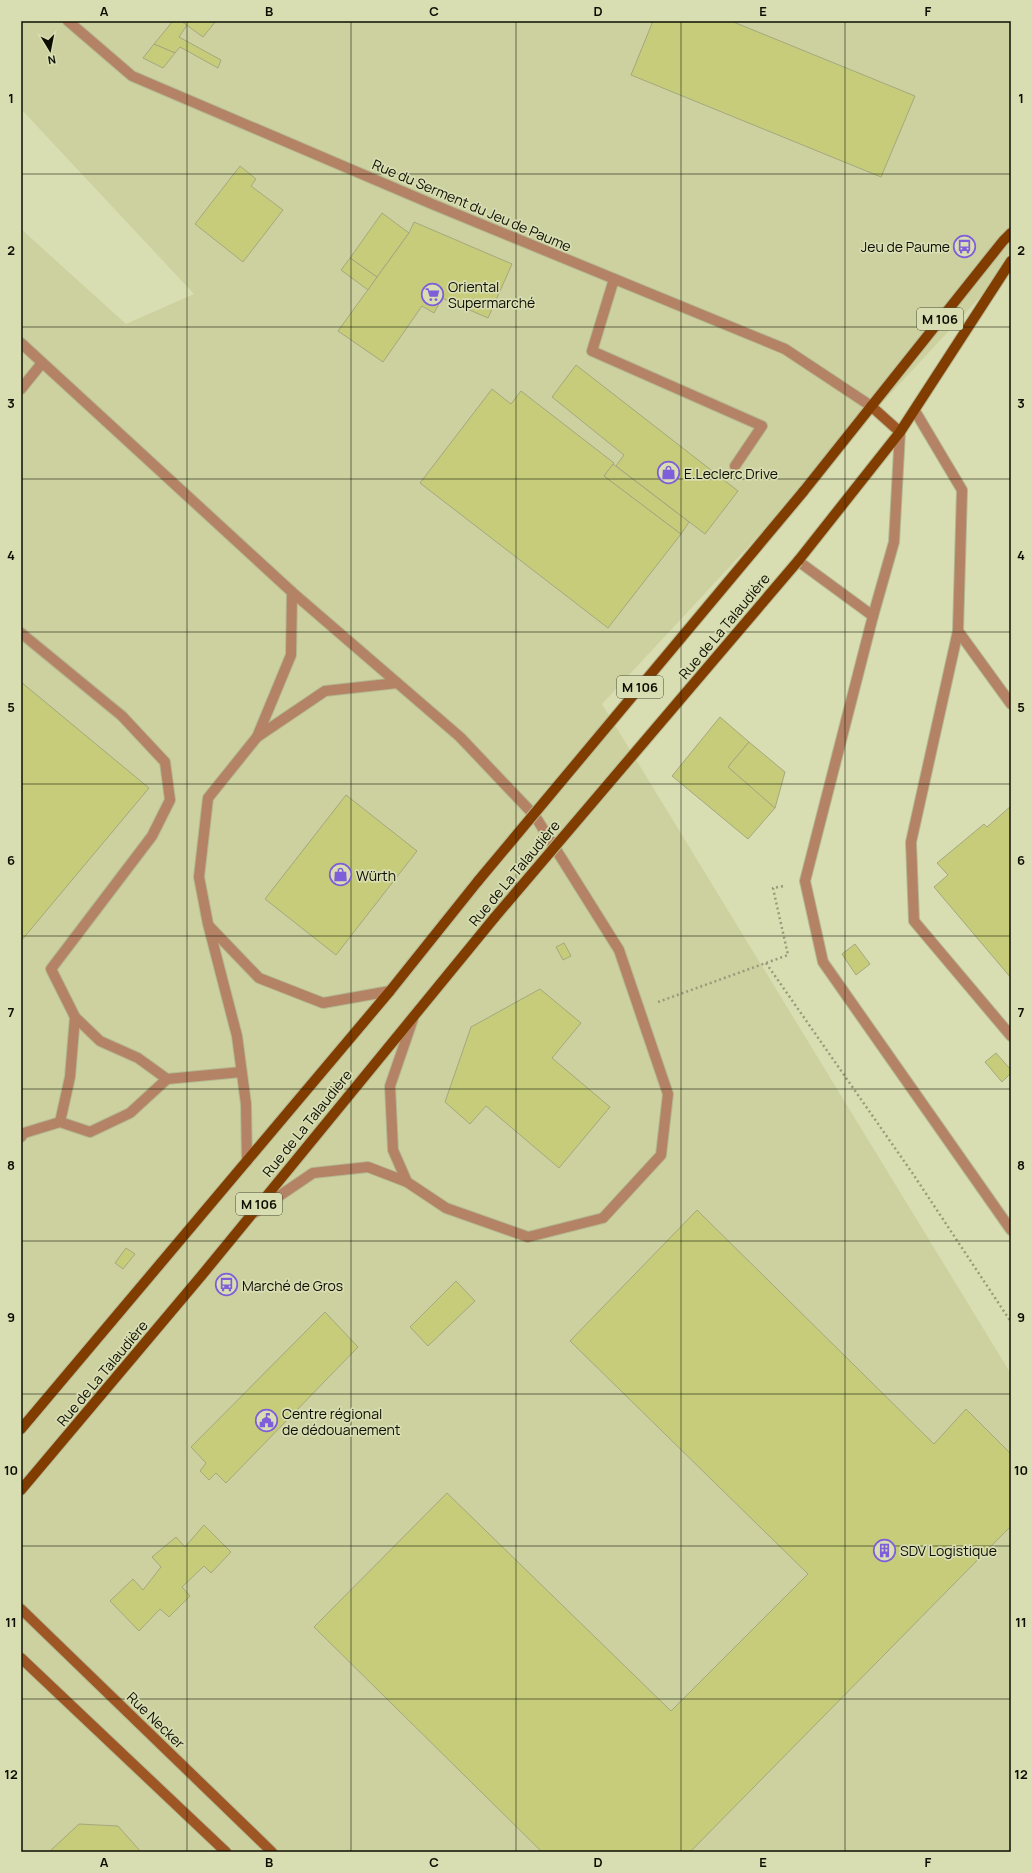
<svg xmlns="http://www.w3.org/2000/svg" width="1032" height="1873" viewBox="0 0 1032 1873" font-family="Manrope,sans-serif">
	<rect width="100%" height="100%" fill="#d9ddb2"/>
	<polygon fill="#cdd19f" points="21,21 1011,21 1011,264 602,704 1011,1374 1011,1852 21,1852 21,229 126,324 194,294 21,109"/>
	<g fill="#c6cc79" stroke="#a4a87f">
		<polygon points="173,21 181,21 187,25 179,37 221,60 218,68 180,47 175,53 154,44"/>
		<polygon points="181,21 216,21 203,37"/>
		<polygon points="653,21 731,21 915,96 881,177 631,75"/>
		<polygon points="154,44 175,53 163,68 143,58"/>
		<polygon points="240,166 256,179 251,186 283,210 243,262 195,224"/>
		<polygon points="382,213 409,233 377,277 350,258"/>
		<polygon points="414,222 512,264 488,318 442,298 434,313 422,306 383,362 338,331 409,233"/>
		<polygon points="350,258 377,277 368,290 341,270"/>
		<polygon points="576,365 738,491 705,534 616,466 624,455 552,397"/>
		<polygon points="492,389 511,404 521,391 614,463 604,476 681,534 608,628 420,483"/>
		<polygon points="613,464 689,522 681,534 604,476"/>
		<polygon points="21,682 149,788 21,941"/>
		<polygon points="720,717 749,742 728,767 775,808 748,839 672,776"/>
		<polygon points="749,742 785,772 775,808 728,767"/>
		<polygon points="346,795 417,851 336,955 265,899"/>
		<polygon points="1011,806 1011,978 934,887 948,875 937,863 984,824 987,827"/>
		<polygon points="564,943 571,956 563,960 556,947"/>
		<polygon points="855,944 870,964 856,975 842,954"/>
		<polygon points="540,989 581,1023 552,1058 610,1107 559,1168 486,1106 470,1124 445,1102 471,1027"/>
		<polygon points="996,1053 1011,1070 1011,1073 1002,1082 985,1062"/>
		<polygon points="697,1210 934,1444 966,1409 1011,1454 1011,1526 690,1852 542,1852 314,1627 447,1493 671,1711 808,1574 570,1341"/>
		<polygon points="126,1248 135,1254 123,1269 115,1263"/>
		<polygon points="456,1281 475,1301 428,1346 410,1327"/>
		<polygon points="325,1312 358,1347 226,1483 216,1473 209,1480 200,1471 206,1463 191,1447"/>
		<polygon points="204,1525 231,1552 211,1573 204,1566 182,1587 190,1596 169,1617 160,1609 139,1631 110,1601 133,1579 143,1590 161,1567 152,1557 176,1537 185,1547"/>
		<polygon points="79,1824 118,1826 141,1852 49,1852"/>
	</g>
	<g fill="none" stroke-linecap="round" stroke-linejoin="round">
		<defs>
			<g id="service">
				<polyline points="614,279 592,351 762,426 735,466"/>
				<polyline points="21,389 42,363"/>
				<polyline points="915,411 962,490 958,631 911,842 914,921 1011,1036"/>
				<polyline points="900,432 894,542 873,616 805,881 823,962 1011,1230"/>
				<polyline points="798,561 873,616"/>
				<polyline points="958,631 1011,704"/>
				<polyline points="21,633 122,716 165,762 170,800 152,836 51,969 75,1017 100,1041 138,1058 167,1079 130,1113 90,1132 60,1122 24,1133 21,1137"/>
				<polyline points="167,1079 241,1072"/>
				<polyline points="60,1122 70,1077 75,1017"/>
			</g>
			<g id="minor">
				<polyline points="68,21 132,76 432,204 785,349 871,406"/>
				<polyline points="21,343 292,592 460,737 535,816 619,950 668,1094 661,1155 603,1218 528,1237 446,1208 407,1182 368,1167 313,1173 254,1213"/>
				<polyline points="257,737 325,691 397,683"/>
				<polyline points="209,926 259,978 323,1003 390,991"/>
				<polyline points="247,1161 246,1104 237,1036 208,924 199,877 208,798 257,737 291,655 292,592"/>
				<polyline points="407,1182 393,1150 390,1086 413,1019"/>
			</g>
			<g id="secondary">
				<polyline points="871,406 900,432"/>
				<polyline points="21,1609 272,1852"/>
				<polyline points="21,1658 226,1852"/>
			</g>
			<g id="primary">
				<polyline points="803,492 1003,241 1011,233"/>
				<polyline points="798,561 900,432 1011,261"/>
				<polyline points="21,1429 390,991 478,881"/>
				<polyline points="21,1490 202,1275 495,917"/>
			</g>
		</defs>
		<use href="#service" stroke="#b4b892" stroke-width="12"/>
		<use href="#minor" stroke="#b4b892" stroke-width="12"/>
		<use href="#secondary" stroke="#b4b892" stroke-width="12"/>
		<use href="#primary" stroke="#b4b892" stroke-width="12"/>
		<g stroke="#989b7a" stroke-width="2.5" stroke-dasharray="2 3" stroke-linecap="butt">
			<polyline points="766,963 913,1174 1011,1322"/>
			<polyline points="658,1002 788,955 773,888 784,886"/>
		</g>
		<use href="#service" stroke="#b48264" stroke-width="10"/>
		<use href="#minor" stroke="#b48264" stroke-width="10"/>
		<use href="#secondary" stroke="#9d5624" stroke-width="10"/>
		<use href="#primary" stroke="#813d00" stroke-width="10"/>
		<defs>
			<g id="primary-bridge">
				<polyline points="478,881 803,492"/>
				<polyline points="495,917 798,561"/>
			</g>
		</defs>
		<use href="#primary-bridge" stroke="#b4b892" stroke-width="12" stroke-linecap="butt"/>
		<use href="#primary-bridge" stroke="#813d00" stroke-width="10"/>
	</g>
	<path fill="none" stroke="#0d0e02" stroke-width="1" stroke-opacity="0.55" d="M187,21V1852M351,21V1852M516,21V1852M681,21V1852M845,21V1852M21,174H1011M21,327H1011M21,479H1011M21,632H1011M21,784H1011M21,936H1011M21,1089H1011M21,1241H1011M21,1394H1011M21,1546H1011M21,1699H1011"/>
	<defs>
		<symbol id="bus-ring" viewBox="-11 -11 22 22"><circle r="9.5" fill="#d9ddb2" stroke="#7f5ed9" stroke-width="1.5"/><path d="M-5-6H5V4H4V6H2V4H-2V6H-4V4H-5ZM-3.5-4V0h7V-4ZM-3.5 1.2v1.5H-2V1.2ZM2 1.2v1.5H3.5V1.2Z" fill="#7f5ed9"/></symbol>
		<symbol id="supermarket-ring" viewBox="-11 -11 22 22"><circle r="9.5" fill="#d9ddb2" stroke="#7f5ed9" stroke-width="1.5"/><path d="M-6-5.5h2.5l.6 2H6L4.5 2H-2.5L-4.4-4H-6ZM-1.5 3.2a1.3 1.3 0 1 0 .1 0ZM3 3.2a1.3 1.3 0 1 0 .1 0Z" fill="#7f5ed9"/></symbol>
		<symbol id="shop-ring" viewBox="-11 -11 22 22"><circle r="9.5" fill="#d9ddb2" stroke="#7f5ed9" stroke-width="1.5"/><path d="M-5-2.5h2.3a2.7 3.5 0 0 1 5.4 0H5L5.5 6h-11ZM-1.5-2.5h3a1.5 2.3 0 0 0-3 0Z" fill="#7f5ed9"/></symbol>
		<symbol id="civic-ring" viewBox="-11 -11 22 22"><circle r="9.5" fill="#d9ddb2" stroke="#7f5ed9" stroke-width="1.5"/><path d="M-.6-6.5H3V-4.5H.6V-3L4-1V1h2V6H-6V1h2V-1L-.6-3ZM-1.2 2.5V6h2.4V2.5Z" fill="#7f5ed9"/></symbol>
		<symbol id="building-ring" viewBox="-11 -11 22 22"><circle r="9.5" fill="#d9ddb2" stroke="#7f5ed9" stroke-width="1.5"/><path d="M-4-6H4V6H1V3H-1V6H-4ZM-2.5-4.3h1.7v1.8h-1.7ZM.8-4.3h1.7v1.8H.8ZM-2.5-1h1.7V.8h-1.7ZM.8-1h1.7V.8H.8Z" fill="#7f5ed9"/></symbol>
	</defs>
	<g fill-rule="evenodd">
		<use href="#bus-ring" x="952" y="234" width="25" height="25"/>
		<use href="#supermarket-ring" x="420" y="282" width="25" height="25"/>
		<use href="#shop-ring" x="656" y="460" width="25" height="25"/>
		<use href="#shop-ring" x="328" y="862" width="25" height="25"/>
		<use href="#bus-ring" x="214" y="1272" width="25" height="25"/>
		<use href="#civic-ring" x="254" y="1408" width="25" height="25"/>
		<use href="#building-ring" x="872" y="1538" width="25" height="25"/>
	</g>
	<g text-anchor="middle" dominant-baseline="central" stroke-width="3.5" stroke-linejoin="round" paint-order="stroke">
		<g fill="#d9ddb2" stroke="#4a4c37" stroke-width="1">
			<rect x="917" y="308" width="46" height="22" rx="3"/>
			<rect x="617" y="676" width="46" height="22" rx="3"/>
			<rect x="236" y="1193" width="46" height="22" rx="3"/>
		</g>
		<g font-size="13" font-weight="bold" fill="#0d0e02">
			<text x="940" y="319">M 106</text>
			<text x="640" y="687">M 106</text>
			<text x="259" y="1204">M 106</text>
		</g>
		<g font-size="14" fill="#0d0e02" stroke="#d9ddb2">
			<text transform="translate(472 205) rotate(23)">Rue du Serment du Jeu de Paume</text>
			<text transform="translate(724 626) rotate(-50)">Rue de La Talaudière</text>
			<text transform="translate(514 873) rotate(-50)">Rue de La Talaudière</text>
			<text transform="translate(307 1123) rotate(-51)">Rue de La Talaudière</text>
			<text transform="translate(102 1373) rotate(-50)">Rue de La Talaudière</text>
			<text transform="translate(156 1720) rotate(44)">Rue Necker</text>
		</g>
		<g font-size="14" fill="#0d0e02" stroke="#d9ddb2" text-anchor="start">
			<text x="950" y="246" text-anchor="end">Jeu de Paume</text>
			<text x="448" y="286">Oriental<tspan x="448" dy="16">Supermarché</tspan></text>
			<text x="684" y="473">E.Leclerc Drive</text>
			<text x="356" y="875">Würth</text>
			<text x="242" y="1285">Marché de Gros</text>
			<text x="282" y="1413">Centre régional<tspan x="282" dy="16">de dédouanement</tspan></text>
			<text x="900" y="1550">SDV Logistique</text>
		</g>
	</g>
	<rect width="1032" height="1873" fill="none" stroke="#d9ddb2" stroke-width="44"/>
	<g transform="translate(50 50) rotate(170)" stroke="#d9ddb2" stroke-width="3" paint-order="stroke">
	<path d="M0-3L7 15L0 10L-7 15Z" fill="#0d0e02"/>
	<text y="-6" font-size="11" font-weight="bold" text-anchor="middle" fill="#0d0e02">N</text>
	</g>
	<rect x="22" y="22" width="988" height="1829" fill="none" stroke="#0d0e02" stroke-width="1.5"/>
	<g font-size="13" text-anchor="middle" font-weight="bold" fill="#0d0e02">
		<text x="104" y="16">A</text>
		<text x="269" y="16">B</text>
		<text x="434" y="16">C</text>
		<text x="598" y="16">D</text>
		<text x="763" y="16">E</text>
		<text x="928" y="16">F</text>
		<text x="11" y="103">1</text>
		<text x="1021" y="103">1</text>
		<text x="11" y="255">2</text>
		<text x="1021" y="255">2</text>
		<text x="11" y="408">3</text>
		<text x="1021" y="408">3</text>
		<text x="11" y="560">4</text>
		<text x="1021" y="560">4</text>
		<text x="11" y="712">5</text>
		<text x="1021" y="712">5</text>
		<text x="11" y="865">6</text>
		<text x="1021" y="865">6</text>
		<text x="11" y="1017">7</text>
		<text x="1021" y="1017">7</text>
		<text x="11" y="1170">8</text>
		<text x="1021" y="1170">8</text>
		<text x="11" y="1322">9</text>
		<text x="1021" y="1322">9</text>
		<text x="11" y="1475">10</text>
		<text x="1021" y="1475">10</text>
		<text x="11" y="1627">11</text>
		<text x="1021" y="1627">11</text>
		<text x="11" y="1779">12</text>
		<text x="1021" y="1779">12</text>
		<text x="104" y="1867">A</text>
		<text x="269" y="1867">B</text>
		<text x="434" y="1867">C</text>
		<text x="598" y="1867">D</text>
		<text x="763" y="1867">E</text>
		<text x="928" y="1867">F</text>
	</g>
</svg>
